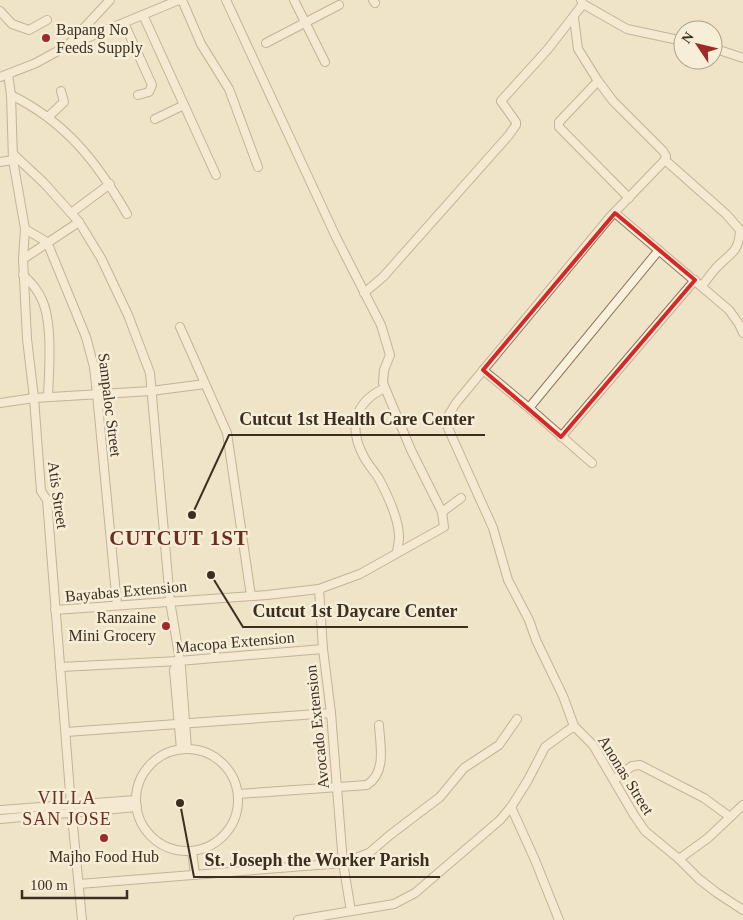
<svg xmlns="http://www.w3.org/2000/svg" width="743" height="920" viewBox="0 0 743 920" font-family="'Times New Roman',serif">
	<rect width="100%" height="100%" fill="#f0e4c8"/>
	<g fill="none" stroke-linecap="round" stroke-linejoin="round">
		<defs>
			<g id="minor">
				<polyline points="182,0 201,44 229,89 258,167"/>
				<polyline points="294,0 325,62"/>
				<polyline points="373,0 375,3"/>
				<polyline points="581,0 583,4 627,29 683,41"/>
				<polyline points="0,11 12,24 29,30 47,20"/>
				<polyline points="143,15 216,175"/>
				<polyline points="574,18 578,49 598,81 613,101 663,151 666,156 665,160 610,217 456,403 448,416 448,428 493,528 508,580 529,620 536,640 563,696 574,726"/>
				<polyline points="124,23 152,85 149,92 138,95"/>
				<polyline points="266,43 339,5"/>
				<polyline points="69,44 110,0"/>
				<polyline points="713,48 743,58"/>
				<polyline points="8,74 11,95 13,160 25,229 23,259 27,339 34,398 41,491 47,500 71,805 82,920"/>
				<polyline points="0,77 36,63 65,47 179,0"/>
				<polyline points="598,81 559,122 559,127 629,198"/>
				<path d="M11,95C66,122 97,162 127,214"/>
				<polyline points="48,117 64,102 61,91"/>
				<polyline points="155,119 184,105"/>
				<polyline points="13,154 44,183 79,222 101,258 128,315 150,373 170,601 181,667 187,749"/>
				<path d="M665,160L726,214L740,230C739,253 730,253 717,267C711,273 707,280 702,286"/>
				<polyline points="0,162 13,160"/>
				<polyline points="71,213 110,184"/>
				<polyline points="615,213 729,310 739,324 743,333"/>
				<polyline points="25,229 47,242 86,337 94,367 97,394 117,605"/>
				<polyline points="23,259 79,222"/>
				<path d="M23,275C31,282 38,290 42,300C53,323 49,372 48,397"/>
				<polyline points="364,293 383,277 509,135 516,125 516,122 501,101 548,49 583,4"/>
				<polyline points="180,327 227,433 251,596"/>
				<polyline points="483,370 529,408 592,463"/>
				<path d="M385,388C354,402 348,428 364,457C368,465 375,472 379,479C387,494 399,520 399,537C399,542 398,547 397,552"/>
				<polyline points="0,403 34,398 151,391 205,384"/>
				<polyline points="529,408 659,250"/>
				<polyline points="561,437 695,280"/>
				<polyline points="442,512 461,498"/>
				<polyline points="319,589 323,649 331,713 343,863 351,911"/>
				<polyline points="55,610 267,595 319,589 360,574 444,527 442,512 411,450 383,383 384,370 390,355 381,325 336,237 226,0"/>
				<polyline points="179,661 174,670 181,749"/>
				<polyline points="60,667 179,661 323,649"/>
				<polyline points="66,732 331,713"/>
				<circle cx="187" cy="800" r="51"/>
				<polyline points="614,780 632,766 640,765 704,798 730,817"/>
				<path d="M238,794L367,785C387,772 380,745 379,725"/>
				<polyline points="511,807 535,860 559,920"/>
				<polyline points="0,810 136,800"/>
				<polyline points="0,819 137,807"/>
				<polyline points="192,851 195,874"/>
				<polyline points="679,859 708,838 743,805"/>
				<polyline points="79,884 343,863 369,853 390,835 440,797 464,768 499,745 517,719"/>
				<polyline points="298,920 394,904 415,893 500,820 511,807 528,780 545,747 574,726 593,745 634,815 645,831 679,859 699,879 717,893 743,910"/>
			</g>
		</defs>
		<use href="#minor" stroke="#8d765c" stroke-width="10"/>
		<use href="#minor" stroke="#faf1dc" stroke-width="8"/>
	</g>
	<path d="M0 0H743V920H0ZM615,213L695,280L561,437L483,370Z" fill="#f0e4c8" fill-opacity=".55" fill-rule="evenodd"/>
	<path fill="none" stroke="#d62828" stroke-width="4" stroke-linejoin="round" d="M615,213L695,280L561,437L483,370Z"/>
	<g fill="#9e2a2b" stroke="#f7eed8" stroke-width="2">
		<circle cx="46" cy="38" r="5"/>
		<circle cx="166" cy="626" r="5"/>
		<circle cx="104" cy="838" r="5"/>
	</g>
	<g text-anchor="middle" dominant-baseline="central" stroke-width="5" stroke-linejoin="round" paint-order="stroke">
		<g font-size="16" fill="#3d2e20" stroke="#f7eed8" text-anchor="start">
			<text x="56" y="29">Bapang No<tspan x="56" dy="18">Feeds Supply</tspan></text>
			<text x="156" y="617" text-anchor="end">Ranzaine<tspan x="156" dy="18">Mini Grocery</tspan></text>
			<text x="104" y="856" text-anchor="middle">Majho Food Hub</text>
		</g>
		<g font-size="16" fill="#3d2e20" stroke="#f7eed8">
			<text transform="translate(110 405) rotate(83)">Sampaloc Street</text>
			<text transform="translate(58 495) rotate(82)">Atis Street</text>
			<text transform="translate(126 591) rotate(-5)">Bayabas Extension</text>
			<text transform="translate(235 642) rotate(-5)">Macopa Extension</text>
			<text transform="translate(317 727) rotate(-96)">Avocado Extension</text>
			<text transform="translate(626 775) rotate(58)">Anonas Street</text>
		</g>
		<g font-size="18" letter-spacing="1" fill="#6b2e1e" stroke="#f7eed8">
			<text x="67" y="798">VILLA<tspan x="67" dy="21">SAN JOSE</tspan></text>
		</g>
		<g font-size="21" font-weight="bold" letter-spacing="1" fill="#6b2e1e" stroke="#f7eed8">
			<text x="179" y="538">CUTCUT 1ST</text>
		</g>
	</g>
	<path fill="none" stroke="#3d2e20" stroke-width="2" d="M192 515L229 435H485M211 575L243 627H468M180 803L194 877H440"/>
	<g fill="#3d2e20" stroke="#f7eed8" stroke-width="2">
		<circle cx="192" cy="515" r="5"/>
		<circle cx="211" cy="575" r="5"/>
		<circle cx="180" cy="803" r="5"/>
	</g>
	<g font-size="18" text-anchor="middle" font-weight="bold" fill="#3d2e20" stroke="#f7eed8" stroke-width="5" stroke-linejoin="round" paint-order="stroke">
		<text x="357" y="425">Cutcut 1st Health Care Center</text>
		<text x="355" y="617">Cutcut 1st Daycare Center</text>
		<text x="317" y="866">St. Joseph the Worker Parish</text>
	</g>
	<g transform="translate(698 45) rotate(305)"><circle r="24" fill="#f7eed8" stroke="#ada18e"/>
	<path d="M0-4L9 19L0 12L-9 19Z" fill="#9e2a2b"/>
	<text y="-8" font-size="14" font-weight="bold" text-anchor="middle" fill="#3d2e20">N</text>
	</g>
	<path d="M22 890v8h105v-8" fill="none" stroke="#3d2e20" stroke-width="2.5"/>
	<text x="30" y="890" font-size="15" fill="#3d2e20" stroke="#f7eed8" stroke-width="4" paint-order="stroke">100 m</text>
</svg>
